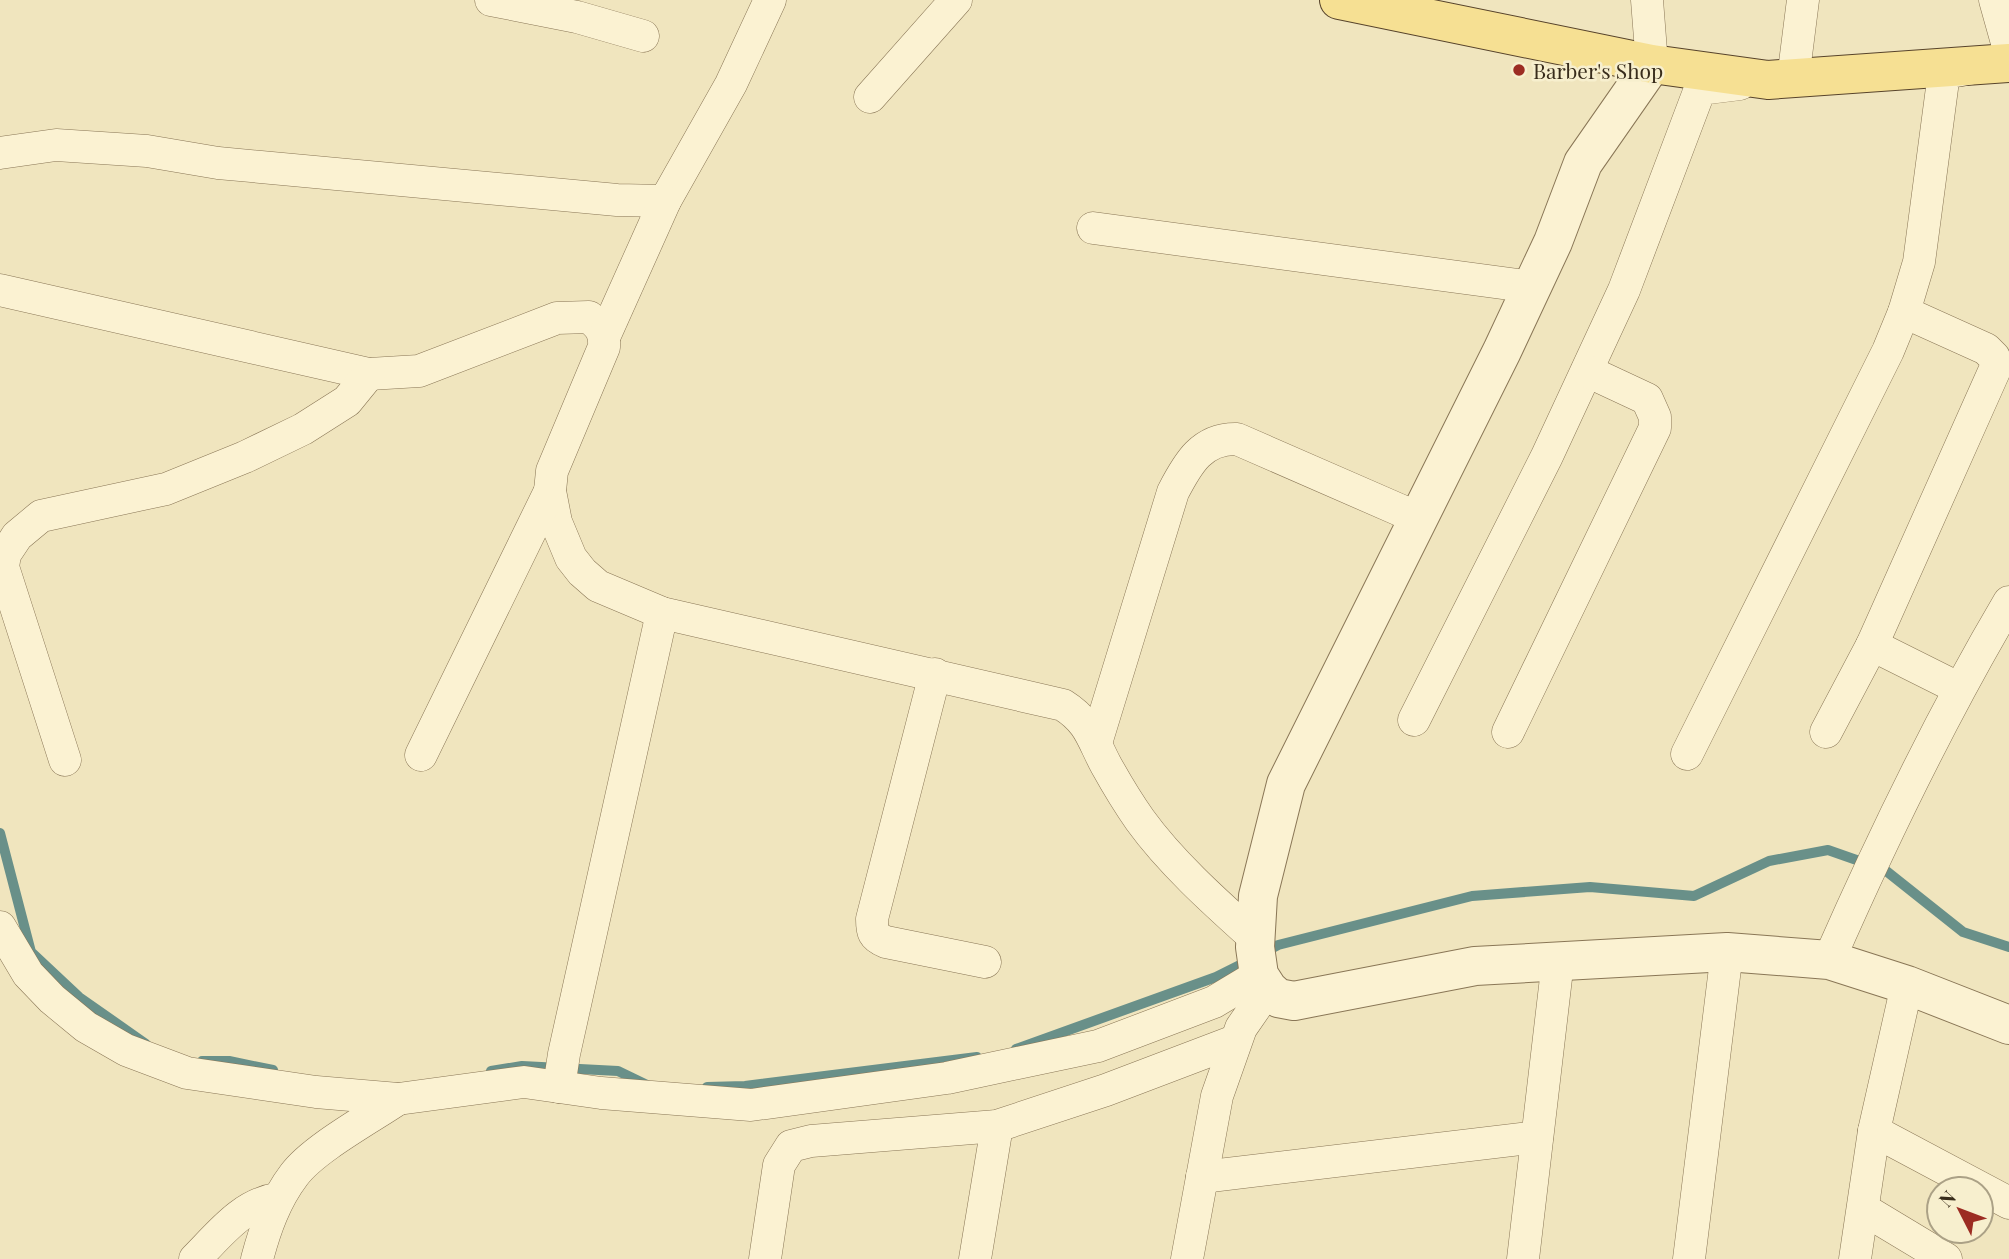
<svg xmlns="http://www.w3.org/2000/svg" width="2009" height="1259" viewBox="0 0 2009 1259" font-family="'Playfair Display',serif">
	<rect width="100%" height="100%" fill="#f0e5be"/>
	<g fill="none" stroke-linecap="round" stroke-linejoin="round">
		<g stroke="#699089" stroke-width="10">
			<polyline points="0,833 31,952 79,997 146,1044"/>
			<polyline points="1263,953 1278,945 1472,896 1590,887 1694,896 1769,861 1828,850 1885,870 1963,932 2009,947"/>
			<polyline points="1016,1049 1216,977 1250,960"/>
			<polyline points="202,1061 229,1061 273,1070"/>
			<polyline points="491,1071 522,1066 618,1071 647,1085"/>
			<polyline points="707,1087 745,1086 977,1057"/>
		</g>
		<defs>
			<g id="minor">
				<polyline points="491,0 577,17 643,36"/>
				<polyline points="1647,0 1652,64"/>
				<polyline points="1995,0 2009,50"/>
				<polyline points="1793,79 1803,0"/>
				<polyline points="870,97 956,0"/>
				<polyline points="0,153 56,145 147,151 218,163 617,200 665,201 731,84 770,0"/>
				<polyline points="1093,228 1532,287"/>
				<path d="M0,290L369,374L419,371L557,318L589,317C600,326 605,332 604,347L552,471L550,491L556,522L571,558L582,572L598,586L662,613L1063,705C1090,722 1092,739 1106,765C1116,783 1128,803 1140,820C1171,863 1216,903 1256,939"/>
				<polyline points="605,335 665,201"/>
				<polyline points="1872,645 1958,688"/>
				<path d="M935,674L872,919C872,932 873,937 886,942L985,962"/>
				<polyline points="1414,720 1547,456 1624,290 1700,89 1740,84"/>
				<polyline points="1508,732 1655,428 1655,417 1647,399 1587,371"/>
				<polyline points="1826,732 1872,645 1996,367 1994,357 1986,349 1904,312"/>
				<path d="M1096,743L1173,492C1188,463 1202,438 1237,439L1418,518"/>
				<polyline points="1687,754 1888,351 1904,312 1919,262 1944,73 1973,68"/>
				<polyline points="421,755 550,491"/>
				<polyline points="65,760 3,567 5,554 17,536 41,516 166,489 245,457 303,429 347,401 369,374"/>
				<polyline points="0,927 28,974 52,999 86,1027 126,1050 187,1073 316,1092 398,1099 524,1082 601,1093 751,1105 947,1078 1098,1046 1214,1002 1259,975"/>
				<path d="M1829,960C1883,837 1941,717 2009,602"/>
				<polyline points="559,1087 564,1054 662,613"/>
				<polyline points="1874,1131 2009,1203"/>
				<polyline points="1202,1177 1537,1137"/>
				<polyline points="1863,1209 1946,1259"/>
				<path d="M195,1259C219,1235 243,1203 278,1199"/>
				<path d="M257,1259C265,1229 275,1200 294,1175C313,1149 370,1118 398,1099"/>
				<polyline points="765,1259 779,1165 791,1146 811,1141 997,1126 1106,1090 1235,1041"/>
				<polyline points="975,1259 997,1126"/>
				<polyline points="1187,1259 1217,1096 1241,1028 1268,989"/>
				<polyline points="1523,1259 1558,961"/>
				<polyline points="1689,1259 1727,952"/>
				<polyline points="1855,1259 1874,1131 1907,985"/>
			</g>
			<polyline id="tertiary" points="1652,64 1583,163 1553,242 1502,351 1286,784 1258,896 1255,947 1259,975 1268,989 1278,998 1294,1001 1475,966 1727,952 1829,960 1907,985 2009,1025"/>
			<polyline id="primary" points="1339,0 1652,64 1768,80 2009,63"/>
		</defs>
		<use href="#minor" stroke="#897656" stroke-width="33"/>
		<use href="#tertiary" stroke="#897656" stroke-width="40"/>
		<use href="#primary" stroke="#57432b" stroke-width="40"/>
		<use href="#minor" stroke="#fbf2d2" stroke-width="32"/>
		<use href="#tertiary" stroke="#fbf2d2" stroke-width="38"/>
		<use href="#primary" stroke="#f6e093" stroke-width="38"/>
	</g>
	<circle fill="#9c2c22" stroke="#f7efce" stroke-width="2.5" cx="1519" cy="70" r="7"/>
	<g text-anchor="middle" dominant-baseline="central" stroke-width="5" stroke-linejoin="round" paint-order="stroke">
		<g font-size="21" fill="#382c1b" stroke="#f7efce" text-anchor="start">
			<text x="1533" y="70">Barber's Shop</text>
		</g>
	</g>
	<g transform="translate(1960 1210) rotate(312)"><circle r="33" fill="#f7efce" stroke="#aba186" stroke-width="2"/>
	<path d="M0-5L12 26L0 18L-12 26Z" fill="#9c2c22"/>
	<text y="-10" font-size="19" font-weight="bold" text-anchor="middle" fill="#382c1b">N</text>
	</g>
</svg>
